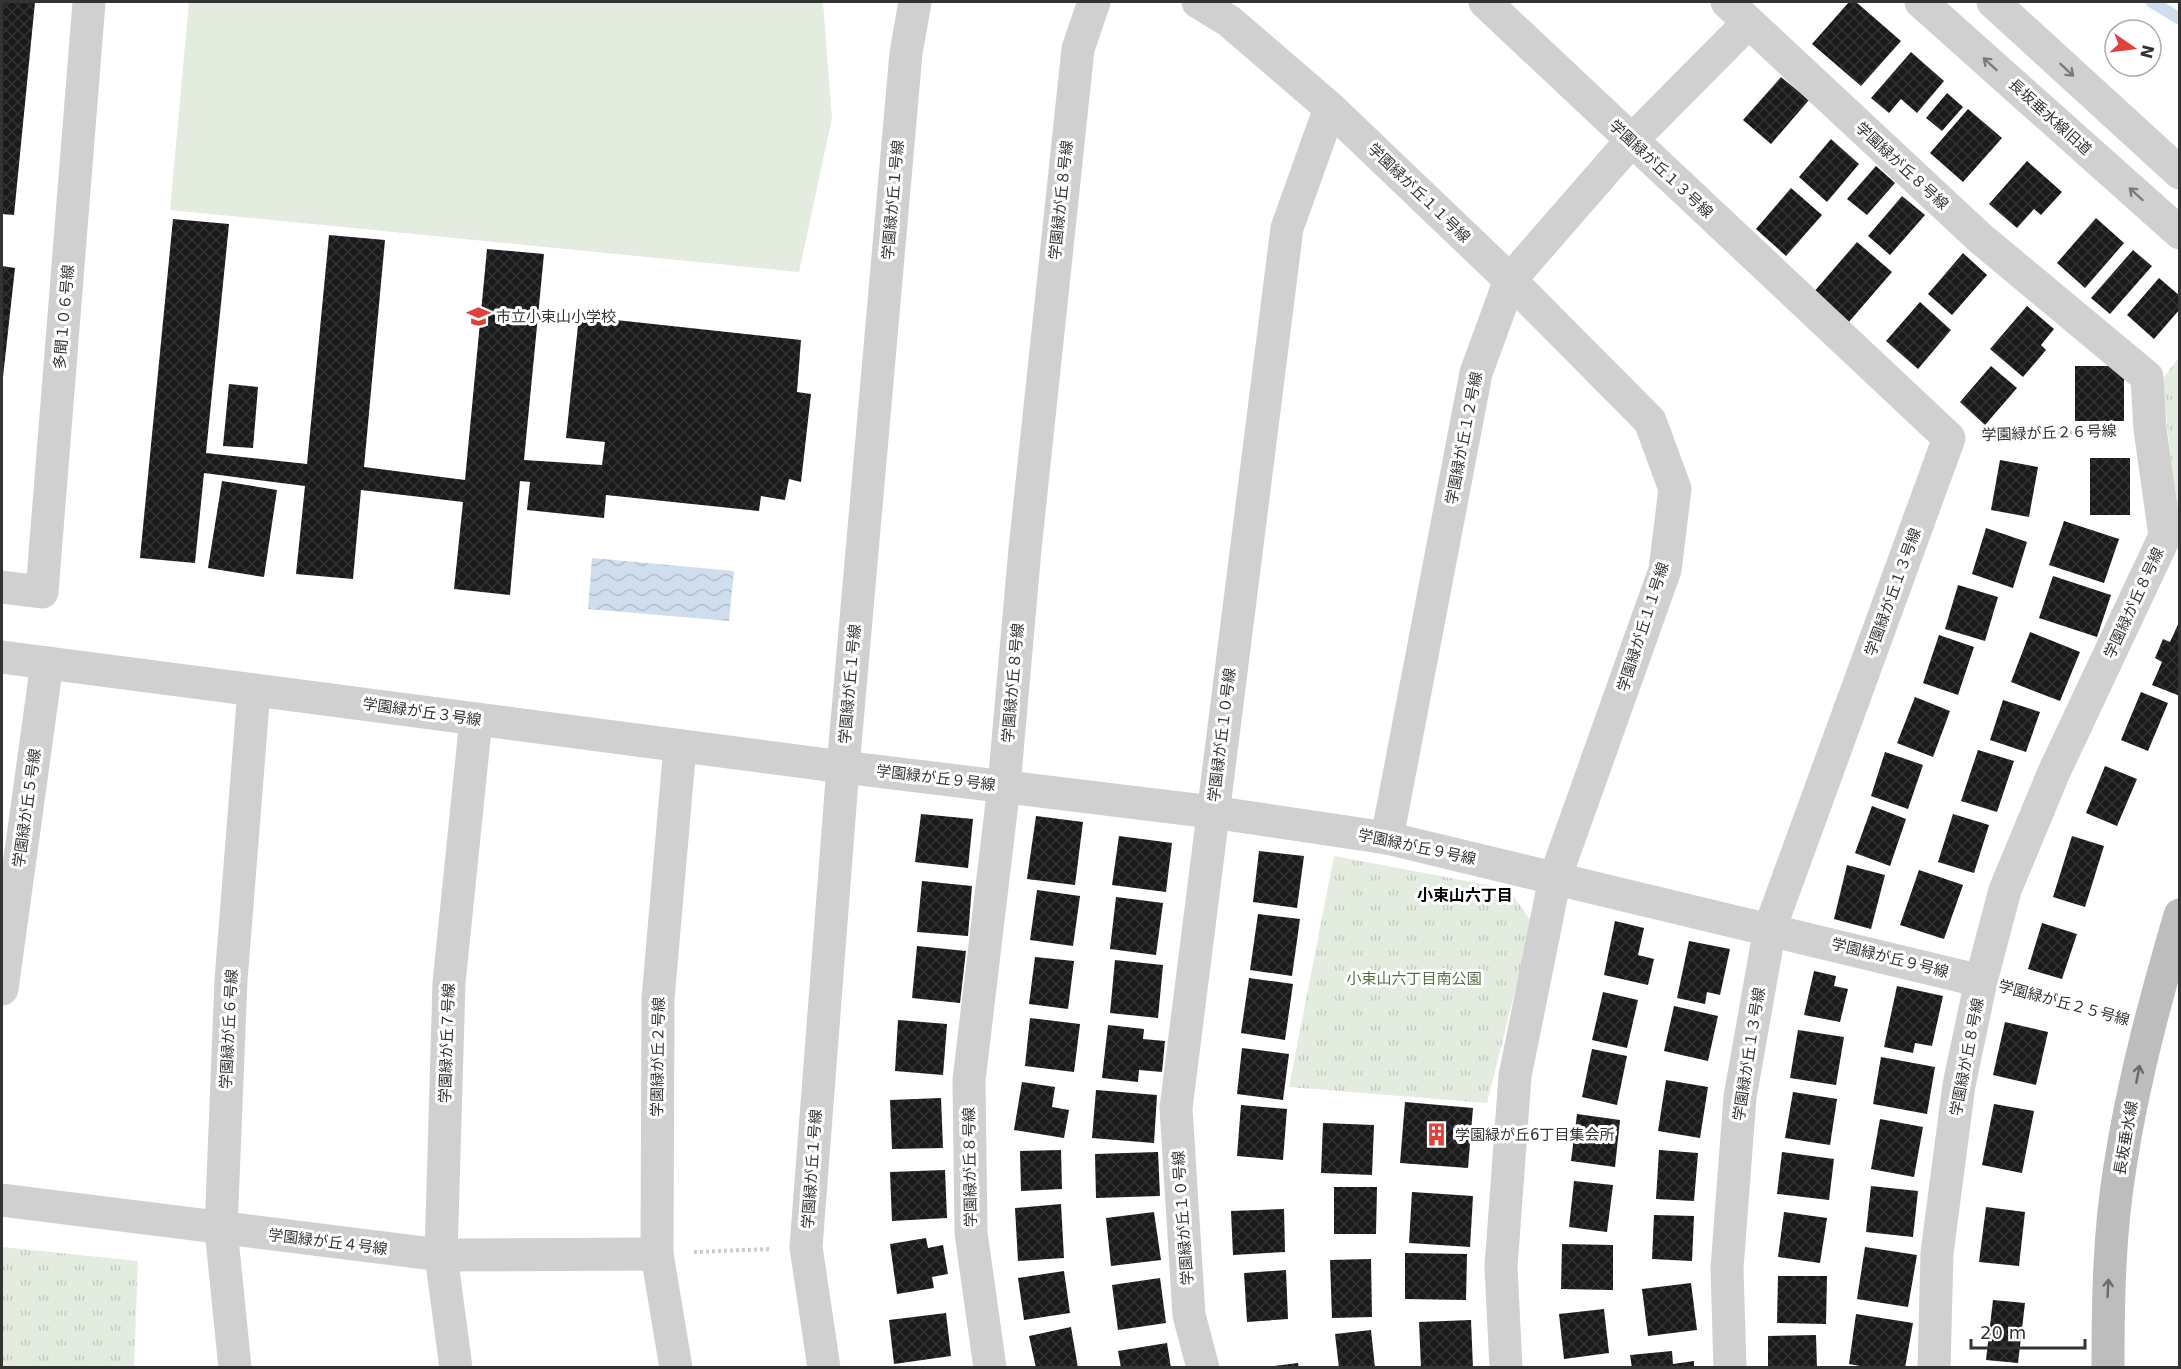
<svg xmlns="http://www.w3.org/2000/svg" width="2181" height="1369" viewBox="0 0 2181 1369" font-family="'DejaVu Sans','Noto Sans JP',sans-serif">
	<defs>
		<pattern id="park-tufts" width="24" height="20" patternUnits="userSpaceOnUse" patternTransform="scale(1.5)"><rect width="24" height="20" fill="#e4ecdf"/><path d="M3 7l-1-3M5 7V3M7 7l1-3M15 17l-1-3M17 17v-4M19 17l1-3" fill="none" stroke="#c4cbc0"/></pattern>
		<pattern id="water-waves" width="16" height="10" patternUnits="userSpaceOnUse" patternTransform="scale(1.5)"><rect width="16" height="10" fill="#cfdeed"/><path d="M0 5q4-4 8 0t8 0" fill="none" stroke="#b2bfcc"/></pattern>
		<pattern id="building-cross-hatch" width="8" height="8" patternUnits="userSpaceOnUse" patternTransform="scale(1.5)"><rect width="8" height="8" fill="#1a1a1a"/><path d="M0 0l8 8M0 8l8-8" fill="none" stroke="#333"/></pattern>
	</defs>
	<rect width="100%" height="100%" fill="#fff"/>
	<g fill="url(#park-tufts)">
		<polygon points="2179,357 2179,528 2162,380"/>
		<polygon points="1334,856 1509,889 1532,923 1487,1103 1289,1087"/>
		<polygon points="2,1247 138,1261 134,1367 2,1367"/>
	</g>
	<polygon fill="#e4ecdf" points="189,2 823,2 832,118 799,272 170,210"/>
	<polygon fill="url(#water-waves)" points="592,558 734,571 729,621 588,609"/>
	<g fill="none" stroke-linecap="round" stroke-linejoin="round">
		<polyline stroke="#cfdeed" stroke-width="12" points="2152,2 2180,19"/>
	</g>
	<g fill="url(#building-cross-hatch)">
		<polygon points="2,2 35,2 14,215 2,214"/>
		<polygon points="1849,2 1856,2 1901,41 1861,86 1812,44"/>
		<polygon points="1911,52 1944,81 1917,113 1901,99 1889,113 1871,98"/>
		<polygon points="1781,77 1809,100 1771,144 1743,120"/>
		<polygon points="1947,93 1963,107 1942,131 1926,118"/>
		<polygon points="1968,109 2002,138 1963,182 1930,153"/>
		<polygon points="1831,139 1859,164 1827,202 1799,177"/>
		<polygon points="2027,161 2062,192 2041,215 2034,209 2017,228 1989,204"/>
		<polygon points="1876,166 1895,183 1867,215 1847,199"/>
		<polygon points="1791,188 1822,215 1786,256 1756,229"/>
		<polygon points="1902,196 1925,215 1890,255 1868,236"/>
		<polygon points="2096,218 2124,243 2085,288 2057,263"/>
		<polygon points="173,219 229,224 206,453 307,464 329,235 385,240 364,467 465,480 487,249 544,254 524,460 602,465 605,442 566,438 579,316 801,340 797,392 811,394 801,482 789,479 785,500 761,496 759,511 606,495 604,518 527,510 530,482 520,481 510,595 454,589 463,502 361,490 353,579 296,574 305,486 204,473 195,563 140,558"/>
		<polygon points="1857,242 1892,272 1848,323 1813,293"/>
		<polygon points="2133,250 2152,266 2110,314 2091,298"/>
		<polygon points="1963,253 1987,275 1952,315 1928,294"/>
		<polygon points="2,266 15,268 3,377 2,377"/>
		<polygon points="2159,278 2180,296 2180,309 2154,339 2127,315"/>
		<polygon points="1920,302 1951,330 1918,369 1886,341"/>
		<polygon points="2027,306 2054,329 2041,345 2046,350 2023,377 1990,349"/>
		<polygon points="1991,366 2017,388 1985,425 1960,402"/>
		<rect x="2075" y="366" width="49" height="55"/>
		<polygon points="229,384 258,387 253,448 223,446"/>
		<rect x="2090" y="458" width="40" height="57"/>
		<polygon points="2000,460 2038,467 2029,517 1991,510"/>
		<polygon points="222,481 277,490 264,577 208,568"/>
		<polygon points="2064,521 2119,539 2104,583 2049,565"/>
		<polygon points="1986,528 2027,542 2013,588 1972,574"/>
		<polygon points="2053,576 2111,595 2097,637 2039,618"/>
		<polygon points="1958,585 1998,597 1985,641 1945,629"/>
		<polygon points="2180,620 2180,696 2152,685 2162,662 2155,658 2163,639 2170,642"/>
		<polygon points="2030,632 2080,652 2060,701 2011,682"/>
		<polygon points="1939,635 1974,647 1958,695 1923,683"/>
		<polygon points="2141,692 2168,703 2148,751 2121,740"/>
		<polygon points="1915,697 1950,711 1933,757 1897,743"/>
		<polygon points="2003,700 2040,712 2026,752 1990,740"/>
		<polygon points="1978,750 2014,761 1997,812 1961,801"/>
		<polygon points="1885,752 1923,765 1908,809 1871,796"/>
		<polygon points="2105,766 2137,779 2117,826 2086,813"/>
		<polygon points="1872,806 1906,819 1890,866 1855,853"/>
		<polygon points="921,814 973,819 968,868 915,862"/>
		<polygon points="1953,814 1989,825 1974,873 1938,862"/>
		<polygon points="1036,816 1083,822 1075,885 1027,879"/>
		<polygon points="1119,836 1172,843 1166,892 1112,885"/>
		<polygon points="2072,836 2104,846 2085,907 2053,897"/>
		<polygon points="1259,851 1304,856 1297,908 1253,902"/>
		<polygon points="1847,865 1885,875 1871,929 1834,919"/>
		<polygon points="1919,870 1963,885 1944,939 1900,925"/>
		<polygon points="922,881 972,886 968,936 917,932"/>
		<polygon points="1037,890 1080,896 1073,946 1030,940"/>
		<polygon points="1116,897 1163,903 1156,955 1110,949"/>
		<polygon points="1258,914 1300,919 1292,976 1250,970"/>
		<polygon points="1615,921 1644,928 1638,955 1654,959 1648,985 1604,975"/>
		<polygon points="2042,923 2077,934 2062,979 2028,969"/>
		<polygon points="1689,941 1730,949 1720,995 1707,992 1705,1004 1677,998"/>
		<polygon points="917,946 966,951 960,1003 912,998"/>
		<polygon points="1035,957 1074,961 1068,1009 1029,1004"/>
		<polygon points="1115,960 1163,965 1158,1018 1110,1013"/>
		<polygon points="1814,971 1836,976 1834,986 1848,989 1840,1022 1804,1015"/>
		<polygon points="1249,978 1293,984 1285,1040 1241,1033"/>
		<polygon points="1897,986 1943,996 1932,1046 1915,1043 1913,1053 1884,1047"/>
		<polygon points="1603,992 1638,1000 1627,1048 1592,1040"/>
		<polygon points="1674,1006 1718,1016 1708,1061 1664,1051"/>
		<polygon points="1030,1018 1080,1024 1074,1072 1025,1066"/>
		<polygon points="898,1020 947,1024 943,1075 895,1071"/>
		<polygon points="2005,1022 2048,1032 2036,1085 1993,1075"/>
		<polygon points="1108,1025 1144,1029 1143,1039 1165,1041 1162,1072 1139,1070 1138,1082 1102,1078"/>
		<polygon points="1798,1030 1844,1037 1836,1085 1790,1078"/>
		<polygon points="1242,1048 1289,1054 1283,1100 1237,1094"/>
		<polygon points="1592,1049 1627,1056 1617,1105 1582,1097"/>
		<polygon points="1881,1057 1935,1067 1927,1114 1873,1104"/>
		<polygon points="1666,1080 1708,1087 1700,1138 1658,1131"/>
		<polygon points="1022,1082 1055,1087 1052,1107 1069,1110 1064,1138 1014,1130"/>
		<polygon points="1096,1090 1157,1095 1154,1143 1092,1138"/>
		<polygon points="1793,1092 1837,1099 1830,1145 1785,1138"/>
		<polygon points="941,1098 943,1148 892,1149 890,1100"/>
		<polygon points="1405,1102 1473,1108 1468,1168 1400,1163"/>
		<polygon points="1994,1104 2034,1111 2022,1173 1982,1165"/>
		<polygon points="1241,1105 1287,1109 1283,1160 1237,1156"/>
		<polygon points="1577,1114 1620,1120 1615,1167 1571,1161"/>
		<polygon points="1880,1119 1923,1127 1914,1177 1871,1169"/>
		<polygon points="1323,1123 1374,1125 1372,1175 1321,1173"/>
		<polygon points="1061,1150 1062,1189 1021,1191 1020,1151"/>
		<polygon points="1659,1150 1698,1153 1694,1201 1656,1199"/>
		<polygon points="1158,1152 1160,1196 1096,1198 1095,1154"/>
		<polygon points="1782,1152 1834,1159 1829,1200 1777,1194"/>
		<polygon points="945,1170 947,1218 892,1221 890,1172"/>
		<polygon points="1574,1181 1613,1185 1607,1232 1569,1227"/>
		<polygon points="1871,1186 1918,1191 1913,1237 1866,1232"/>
		<polygon points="1334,1187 1377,1187 1376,1234 1334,1234"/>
		<polygon points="1412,1192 1473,1196 1470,1247 1409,1243"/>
		<polygon points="1061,1204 1064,1258 1018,1261 1015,1208"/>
		<polygon points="1986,1207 2025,1212 2019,1266 1979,1262"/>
		<polygon points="1284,1209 1285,1252 1233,1255 1231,1211"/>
		<polygon points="1154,1212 1161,1260 1111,1266 1106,1218"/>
		<polygon points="1784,1212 1827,1218 1820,1263 1778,1257"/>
		<polygon points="1654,1215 1694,1216 1692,1261 1652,1259"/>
		<polygon points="926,1238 928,1248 943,1245 948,1274 932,1277 934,1288 897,1294 890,1244"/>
		<polygon points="1562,1244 1613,1245 1613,1290 1561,1289"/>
		<polygon points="1865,1247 1917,1255 1908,1307 1857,1299"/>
		<polygon points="1405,1253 1467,1254 1466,1300 1405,1299"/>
		<polygon points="1371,1259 1372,1317 1332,1318 1330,1260"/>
		<polygon points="1286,1270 1288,1319 1247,1322 1244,1273"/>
		<polygon points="1064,1271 1070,1313 1024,1320 1018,1278"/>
		<polygon points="1778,1276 1827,1276 1826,1324 1777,1323"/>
		<polygon points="1160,1278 1166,1323 1118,1330 1112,1285"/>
		<polygon points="1691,1283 1697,1330 1648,1336 1642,1289"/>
		<polygon points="1993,1300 2025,1303 2018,1363 1986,1360"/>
		<polygon points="1604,1309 1609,1353 1564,1359 1559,1314"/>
		<polygon points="946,1313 951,1356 894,1364 889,1320"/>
		<polygon points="1856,1314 1913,1323 1905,1368 1871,1368 1849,1364"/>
		<polygon points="1471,1320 1473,1368 1421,1368 1419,1322"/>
		<polygon points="1071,1327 1078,1368 1036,1368 1029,1336"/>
		<polygon points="1371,1330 1375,1368 1339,1368 1335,1334"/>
		<polygon points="1816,1335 1817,1368 1768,1368 1768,1336"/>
		<polygon points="1167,1343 1171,1368 1121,1368 1118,1351"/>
		<polygon points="1672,1351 1673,1364 1694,1361 1694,1368 1632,1368 1630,1355"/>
		<polygon points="1298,1363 1299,1368 1274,1368 1274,1366"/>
	</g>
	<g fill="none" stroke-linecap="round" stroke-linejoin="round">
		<g stroke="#cdcdcd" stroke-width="4" stroke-dasharray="3 3" stroke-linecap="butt">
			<polyline points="1985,436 2116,431"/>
			<polyline points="2017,991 2114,1016"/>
			<polyline points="694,1252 770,1249"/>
		</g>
		<g stroke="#d0d0d0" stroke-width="33">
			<polyline points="1198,2 1229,21 1330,108 1510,280 1650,421 1675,489 1665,570 1555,878 1515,1076 1501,1267 1506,1368"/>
			<polyline points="1485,2 1949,438 1770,928 1740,1097 1727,1268 1730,1368"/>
			<polyline points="1727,2 1980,238 2147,377 2150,429 2165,536 2054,772 2005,890 1981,981 1959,1085 1937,1253 1934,1368"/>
			<polyline points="2,587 42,592 89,2"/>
			<polyline points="2,657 843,767 1212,812 1387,838 1981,981"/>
			<polyline points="1387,838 1476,373 1510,280 1631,141 1748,23"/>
			<polyline points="2,989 47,663"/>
			<polyline points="2,1200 441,1255 657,1254"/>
			<polyline points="235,1368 221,1229 231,980 254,690"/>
			<polyline points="456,1368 441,1255 449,983 476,719"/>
			<polyline points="676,1368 657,1254 658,999 680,746"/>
			<polyline points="990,1368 971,1233 969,1080 1004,786 1025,549 1078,49 1094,2"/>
			<polyline points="1203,1368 1189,1315 1176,1108 1287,228 1330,108"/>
		</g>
		<g stroke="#d0d0d0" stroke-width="33">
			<polyline points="1921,2 2180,233"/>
			<polyline points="1993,2 2180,173"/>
			<polyline points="824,1368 806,1247 843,767 906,53 915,2"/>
		</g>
		<path stroke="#bdbdbd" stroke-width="33" d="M2108,1368C2108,1301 2109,1233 2120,1167C2133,1081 2156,998 2180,915"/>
	</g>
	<defs><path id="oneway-shaft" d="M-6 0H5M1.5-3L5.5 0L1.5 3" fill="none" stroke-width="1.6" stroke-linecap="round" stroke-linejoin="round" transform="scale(1.5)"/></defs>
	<g stroke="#7a7a7a">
		<use href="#oneway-shaft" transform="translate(1990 64) rotate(-138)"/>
		<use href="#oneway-shaft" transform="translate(2067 70) rotate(43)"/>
		<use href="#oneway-shaft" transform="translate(2136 194) rotate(-138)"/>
	</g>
	<g stroke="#6a6a6a">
		<use href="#oneway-shaft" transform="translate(2138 1074) rotate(-79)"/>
		<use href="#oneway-shaft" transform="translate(2108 1288) rotate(-87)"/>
	</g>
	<defs>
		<symbol id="school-bare" viewBox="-9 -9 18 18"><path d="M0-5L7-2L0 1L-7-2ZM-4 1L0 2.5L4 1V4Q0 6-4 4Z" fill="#e3403b" stroke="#fff" stroke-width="2.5" paint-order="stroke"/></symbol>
		<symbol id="building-bare" viewBox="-9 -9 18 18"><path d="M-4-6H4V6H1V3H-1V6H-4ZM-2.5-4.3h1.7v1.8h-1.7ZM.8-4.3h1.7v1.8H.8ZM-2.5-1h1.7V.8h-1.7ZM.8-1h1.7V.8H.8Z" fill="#e3403b" stroke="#fff" stroke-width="2.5" paint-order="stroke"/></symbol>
	</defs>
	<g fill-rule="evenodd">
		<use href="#school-bare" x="462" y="300" width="33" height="33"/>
		<use href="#building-bare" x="1420" y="1118" width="33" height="33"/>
	</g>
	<g text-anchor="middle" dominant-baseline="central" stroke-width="6" stroke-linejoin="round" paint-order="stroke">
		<g font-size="15" fill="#333" stroke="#fff">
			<text transform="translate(2050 117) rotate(42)">長坂垂水線旧道</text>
			<text transform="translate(1902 166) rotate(43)">学園緑が丘８号線</text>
			<text transform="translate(1661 169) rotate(43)">学園緑が丘１３号線</text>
			<text transform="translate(1419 193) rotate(44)">学園緑が丘１１号線</text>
			<text transform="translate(893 200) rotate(-85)">学園緑が丘１号線</text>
			<text transform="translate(1061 200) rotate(-84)">学園緑が丘８号線</text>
			<text transform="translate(64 317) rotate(-85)">多聞１０６号線</text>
			<text transform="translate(2049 433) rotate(-2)">学園緑が丘２６号線</text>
			<text transform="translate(1464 438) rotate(-79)">学園緑が丘１２号線</text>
			<text transform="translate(1893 592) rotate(-70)">学園緑が丘１３号線</text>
			<text transform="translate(2134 603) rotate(-65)">学園緑が丘８号線</text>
			<text transform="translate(1643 627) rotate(-72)">学園緑が丘１１号線</text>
			<text transform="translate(1013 683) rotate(-85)">学園緑が丘８号線</text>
			<text transform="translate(850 684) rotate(-85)">学園緑が丘１号線</text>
			<text transform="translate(422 712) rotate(8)">学園緑が丘３号線</text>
			<text transform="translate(1222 735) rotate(-83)">学園緑が丘１０号線</text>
			<text transform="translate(936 778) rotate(7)">学園緑が丘９号線</text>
			<text transform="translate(27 808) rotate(-82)">学園緑が丘５号線</text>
			<text transform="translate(1417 847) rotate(12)">学園緑が丘９号線</text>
			<text transform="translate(1890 958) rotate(14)">学園緑が丘９号線</text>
			<text transform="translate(2064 1003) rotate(15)">学園緑が丘２５号線</text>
			<text transform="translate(229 1029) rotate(-87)">学園緑が丘６号線</text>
			<text transform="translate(447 1043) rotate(-88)">学園緑が丘７号線</text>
			<text transform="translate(1749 1054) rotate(-81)">学園緑が丘１３号線</text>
			<text transform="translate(658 1057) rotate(-89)">学園緑が丘２号線</text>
			<text transform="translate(1967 1057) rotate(-79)">学園緑が丘８号線</text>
			<text transform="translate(2126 1138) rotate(-80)">長坂垂水線</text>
			<text transform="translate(970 1167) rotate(-91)">学園緑が丘８号線</text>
			<text transform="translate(812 1169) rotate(-86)">学園緑が丘１号線</text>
			<text transform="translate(1183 1218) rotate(-94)">学園緑が丘１０号線</text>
			<text transform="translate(328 1242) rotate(7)">学園緑が丘４号線</text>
		</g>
		<g font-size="15" fill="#333" stroke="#fff" text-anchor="start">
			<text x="496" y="317">市立小束山小学校</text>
			<text x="1455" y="1135">学園緑が丘6丁目集会所</text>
		</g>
		<g font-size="15" fill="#516f3f" stroke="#fff">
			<text x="1414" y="979">小束山六丁目南公園</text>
		</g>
		<g font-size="16" font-weight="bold" fill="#000" stroke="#fff">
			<text x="1465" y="895">小束山六丁目</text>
		</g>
	</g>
	<rect width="2181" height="1369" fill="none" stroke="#333333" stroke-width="6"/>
	<g transform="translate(2133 48) rotate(104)"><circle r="28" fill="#ffffff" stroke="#adadad" stroke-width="1.5"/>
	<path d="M0-4.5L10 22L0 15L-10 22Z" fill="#e3403b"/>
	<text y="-9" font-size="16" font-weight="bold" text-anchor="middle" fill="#333333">N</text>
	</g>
	<path d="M1971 1339v9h114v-9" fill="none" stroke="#333333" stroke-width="3"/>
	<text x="1980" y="1339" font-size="18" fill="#333333" stroke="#ffffff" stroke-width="4.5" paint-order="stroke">20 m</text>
</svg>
